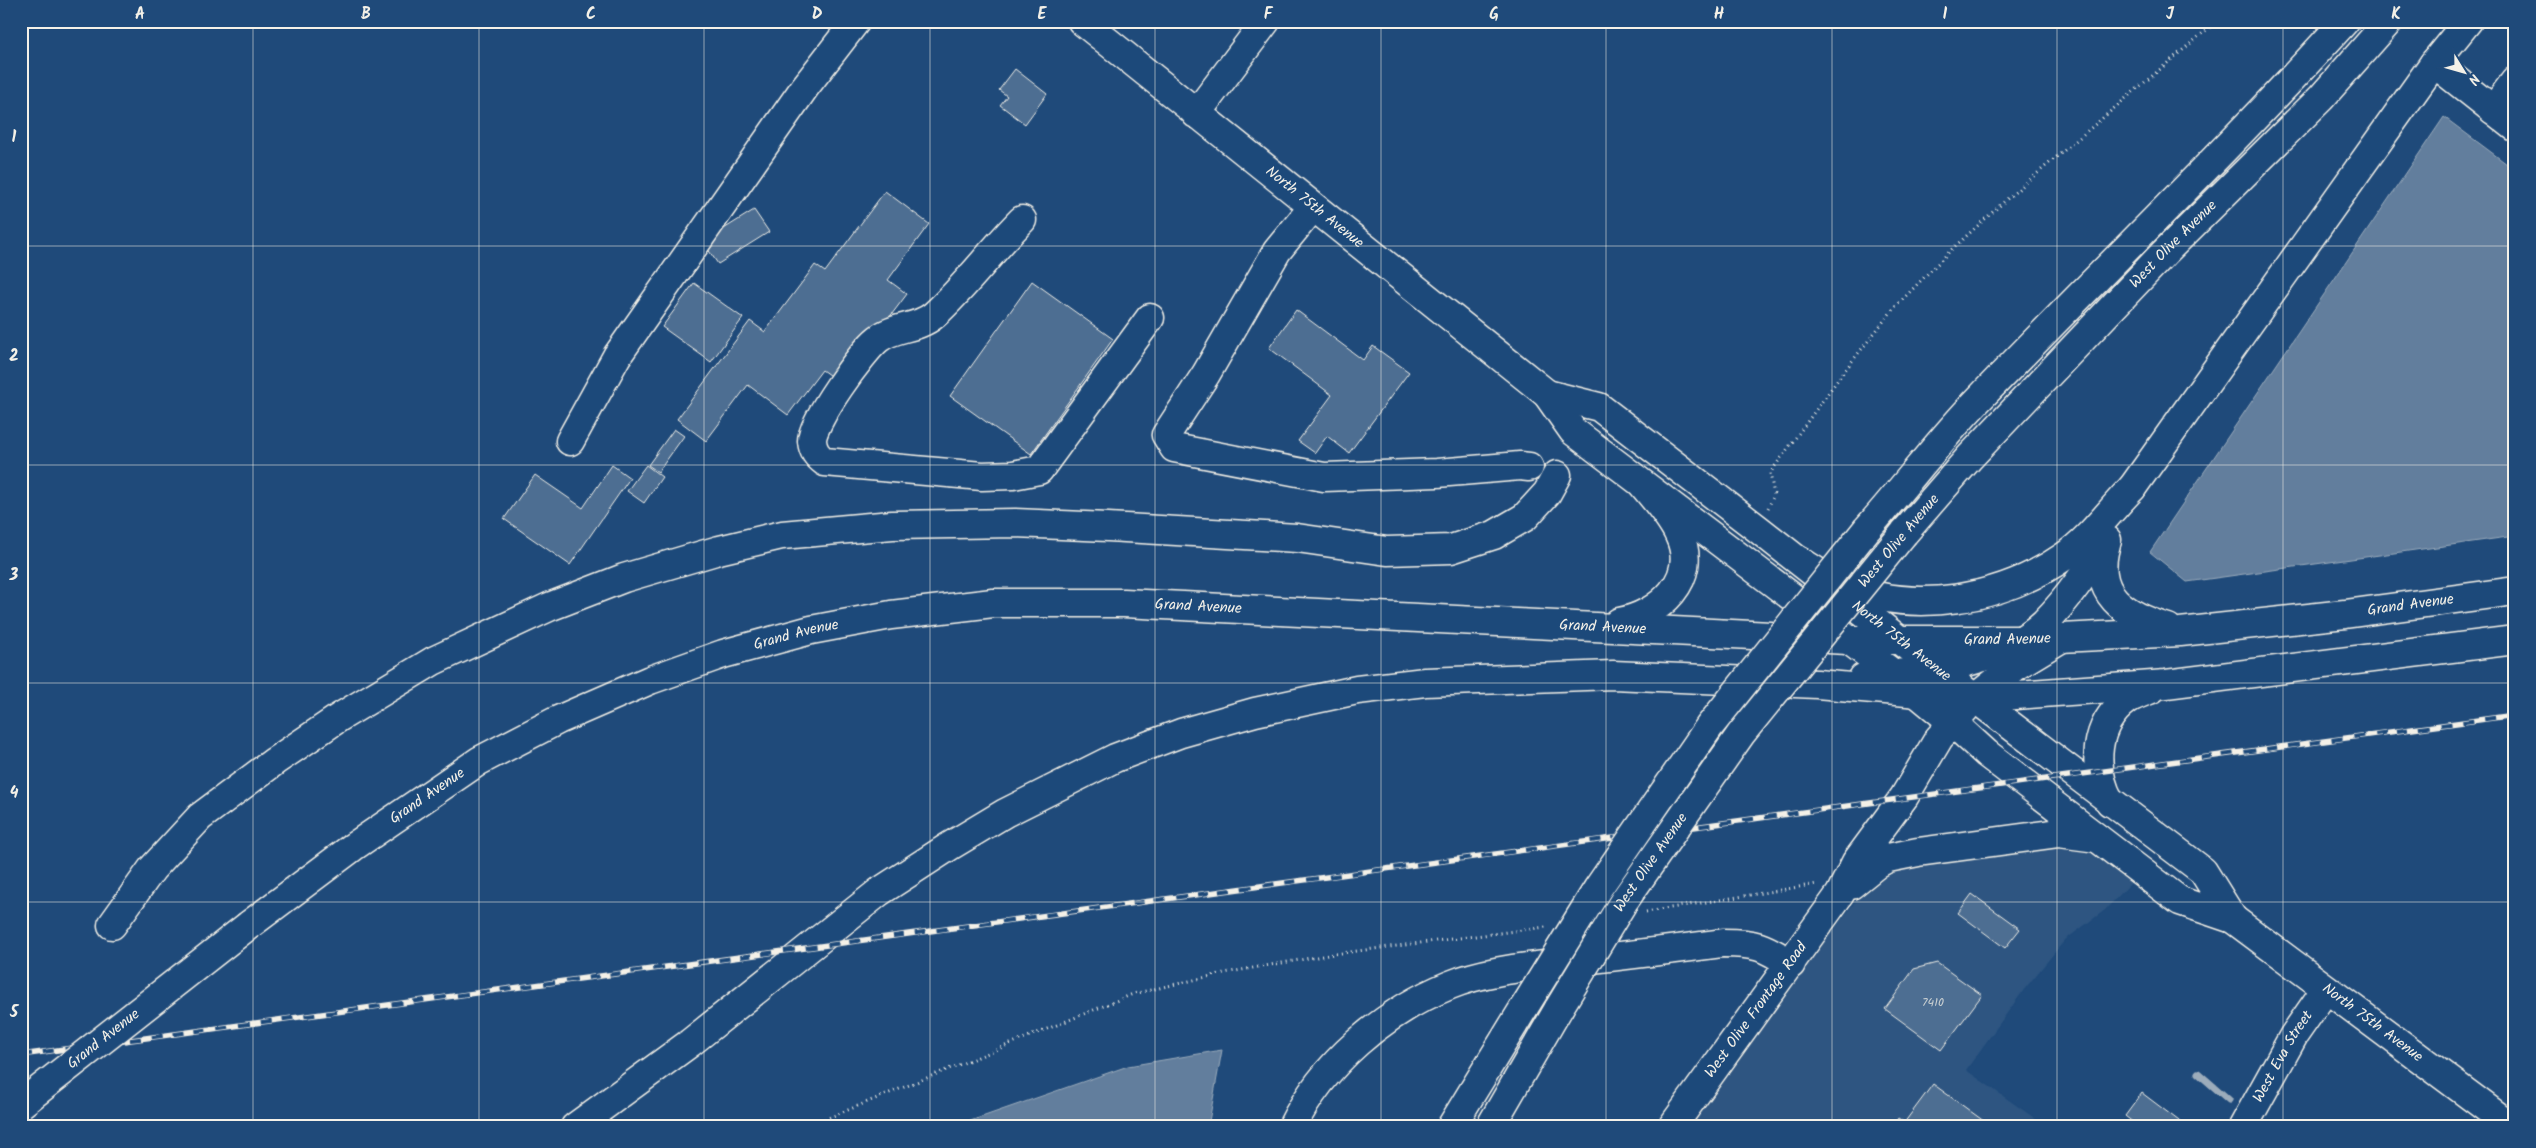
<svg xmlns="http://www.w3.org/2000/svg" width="2536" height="1148" viewBox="0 0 2536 1148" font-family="Kalam,sans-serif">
	<rect width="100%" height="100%" fill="#1f4a7a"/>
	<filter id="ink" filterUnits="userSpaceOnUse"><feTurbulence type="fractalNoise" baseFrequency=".02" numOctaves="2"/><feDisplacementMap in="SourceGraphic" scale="10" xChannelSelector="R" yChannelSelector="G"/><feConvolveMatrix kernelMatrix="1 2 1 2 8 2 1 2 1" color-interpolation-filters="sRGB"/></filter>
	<g filter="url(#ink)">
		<polygon fill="#2d5581" points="2056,842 2101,855 2134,880 2105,910 2065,940 2023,991 1966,1070 2047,1127 1691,1127 1812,958 1865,889 1908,865"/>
		<g fill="#627e9d" stroke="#9cacbb">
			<polygon points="2444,117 2515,170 2515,536 2187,582 2150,552"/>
			<polygon points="1222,1050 1208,1127 953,1127 1128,1066"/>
		</g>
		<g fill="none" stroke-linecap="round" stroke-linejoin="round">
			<polyline stroke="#9cacbb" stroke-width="7" points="2198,1073 2229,1100"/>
		</g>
		<g fill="#4d6e92" stroke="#f4f1e8">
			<polygon points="1015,69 1047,94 1025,124 1000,105 1007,96 999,90"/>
			<polygon points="885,191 929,224 888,280 907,294 840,383 822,370 788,415 748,385 706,441 677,419 750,321 765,332 815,265 825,272"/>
			<polygon points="754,210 769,232 718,264 703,242"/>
			<polygon points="1032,281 1113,339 1031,454 950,396"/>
			<polygon points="694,283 743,318 711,362 662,327"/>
			<polygon points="1296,310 1363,360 1373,346 1409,372 1349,453 1327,436 1315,453 1298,441 1332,395 1269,348"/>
			<polygon points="674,429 684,436 658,472 648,465"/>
			<polygon points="612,465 630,478 570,565 504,519 535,475 583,508"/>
			<polygon points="646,465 662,477 644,503 627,491"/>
			<polygon points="1972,894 2020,929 2005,948 1958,913"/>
			<polygon points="1937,963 1982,995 1941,1050 1885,1009 1914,969"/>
			<polygon points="1933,1084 1992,1127 1901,1127"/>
			<polygon points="2142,1093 2187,1127 2139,1127 2125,1116"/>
			<polygon points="1898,1118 1904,1122 1901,1127 1892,1127"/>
		</g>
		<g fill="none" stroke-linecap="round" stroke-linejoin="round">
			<defs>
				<g id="minor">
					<polyline points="2434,63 2515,127"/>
					<polyline points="2493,110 2515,81"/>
					<polyline points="1196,114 1266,21"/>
					<polyline points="1313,207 1277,251 1206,374 1166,435 1174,448 1324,477 1437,473 1520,466 1529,467"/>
					<path d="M1022,220C991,251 966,286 934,315C918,329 894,326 878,339C863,351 811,422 812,441C813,451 817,456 825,462L982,476L1013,475L1039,470L1150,318"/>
					<polyline points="570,441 617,356 805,87 856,21"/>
					<polyline points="112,925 152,869 200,817 275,761 340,717 433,661 549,607 624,578 719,550 782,535 892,525 1015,523 1108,527 1297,538 1387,551 1451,549 1494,535 1525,517 1547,493 1557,475"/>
					<path id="s1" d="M2243,1127L2294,1035L2326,989"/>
				</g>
				<g id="major">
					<path id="s2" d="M1082,21L1547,394L1573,431L1895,675L1952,722L1987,754L2180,901L2233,919L2512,1127"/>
					<path id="s3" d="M1547,394L1599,407L1758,529L1935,668L2203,871L2233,919"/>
					<polyline points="2132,488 2434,63 2468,21"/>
					<path d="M1867,529C1905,486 1940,439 1980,398C2101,272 2227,151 2345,21"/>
					<path id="s4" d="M1904,533L1969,458L2164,253L2321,98L2389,21"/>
					<polyline points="1851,885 1877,864 1888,858 1918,852 2059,833 2097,838"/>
					<path d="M1292,1127C1323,1063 1384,1012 1450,985C1486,970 1529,967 1568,962C1620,956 1671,950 1723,943C1756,943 1763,946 1791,964"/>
					<polyline points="1451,1127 1525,1006"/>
					<polyline points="1490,1127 1559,1008"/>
					<path id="s5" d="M1672,1127L1840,894L1856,862L1904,797L1939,738L1965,709"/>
				</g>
				<g id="highway">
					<path d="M2106,544C2091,594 2124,615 2168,628"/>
					<path d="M1800,561C1813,569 1826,579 1840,584C1912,616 2002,600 2065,556C2091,538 2110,510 2132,488"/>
					<path d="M1619,622C1659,615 1700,579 1679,535C1671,517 1656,501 1643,485"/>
					<path d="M1863,678C1923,671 1999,666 2045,622C2069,598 2088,569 2107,540"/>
					<polyline points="1975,698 2014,667 2060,639"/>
					<path d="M2110,802C2092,768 2093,725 2127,700C2134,695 2144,692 2152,689"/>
					<path id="s6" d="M249,925L353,847L479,761L558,720L650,680L723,654L811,630L891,615L993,603H1124L1848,640H2021L2180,632L2345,614L2515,591"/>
					<polyline points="575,1127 690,1043 879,892 950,846 1005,813 1115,758 1181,733 1255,712 1357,690 1425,682 1613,675 1817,684 1975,698 2166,684 2515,640"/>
				</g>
			</defs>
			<use href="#minor" stroke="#f4f1e8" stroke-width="31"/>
			<use href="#major" stroke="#f4f1e8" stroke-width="31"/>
			<use href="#highway" stroke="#f4f1e8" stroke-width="31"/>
			<g stroke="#f4f1e8" stroke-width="3" stroke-dasharray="1 4" stroke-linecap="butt">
				<polyline points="1768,508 1774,495 1770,473 1842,374 1895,307 1951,250 2007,199 2217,21"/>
				<polyline points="1646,912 1817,884"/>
				<polyline points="806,1127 1133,994 1224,973 1334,954 1546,927"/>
			</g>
			<use href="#minor" stroke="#1f4a7a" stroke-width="28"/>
			<use href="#major" stroke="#1f4a7a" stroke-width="28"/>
			<use href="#highway" stroke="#1f4a7a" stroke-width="28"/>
			<defs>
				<polyline id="rail" points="21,1055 2515,715"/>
			</defs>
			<use href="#rail" stroke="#f4f1e8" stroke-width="5.5"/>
			<use href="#rail" stroke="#1f4a7a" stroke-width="4" stroke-dasharray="11" stroke-linecap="butt"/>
			<defs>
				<g id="major-bridge">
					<polyline points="1525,1006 1598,888 1709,727 1867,529"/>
					<path id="s7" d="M1559,1008L1624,901L1741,734L1904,533"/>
				</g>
				<g id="highway-bridge">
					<path id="s8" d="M21,1104L249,925"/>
				</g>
			</defs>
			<use href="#major-bridge" stroke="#f4f1e8" stroke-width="31" stroke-linecap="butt"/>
			<use href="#highway-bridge" stroke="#f4f1e8" stroke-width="31" stroke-linecap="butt"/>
			<use href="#major-bridge" stroke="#1f4a7a" stroke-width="28"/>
			<use href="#highway-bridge" stroke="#1f4a7a" stroke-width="28"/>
		</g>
	</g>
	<path fill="none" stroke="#f4f1e8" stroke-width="1" stroke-opacity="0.55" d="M253,21V1127M479,21V1127M704,21V1127M930,21V1127M1155,21V1127M1381,21V1127M1606,21V1127M1832,21V1127M2057,21V1127M2283,21V1127M21,246H2515M21,465H2515M21,683H2515M21,902H2515"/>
	<g text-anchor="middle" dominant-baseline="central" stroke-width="4.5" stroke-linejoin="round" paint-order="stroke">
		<g font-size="12" fill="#cad0d2">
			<text x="1933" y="1002">7410</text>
		</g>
		<g font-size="15" fill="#f4f1e8" stroke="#1f4a7a">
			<text stroke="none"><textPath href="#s2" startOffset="298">North 75th Avenue</textPath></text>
			<text stroke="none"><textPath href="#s4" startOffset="395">West Olive Avenue</textPath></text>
			<text transform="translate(1899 541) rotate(-50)">West Olive Avenue</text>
			<text stroke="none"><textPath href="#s6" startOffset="2245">Grand Avenue</textPath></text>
			<text stroke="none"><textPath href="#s6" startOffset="1030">Grand Avenue</textPath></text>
			<text stroke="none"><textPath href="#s6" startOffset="1435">Grand Avenue</textPath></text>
			<text stroke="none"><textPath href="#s6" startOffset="625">Grand Avenue</textPath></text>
			<text stroke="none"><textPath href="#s6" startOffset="1840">Grand Avenue</textPath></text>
			<text stroke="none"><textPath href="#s3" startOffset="436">North 75th Avenue</textPath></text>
			<text stroke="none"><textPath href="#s6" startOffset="220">Grand Avenue</textPath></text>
			<text stroke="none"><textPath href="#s7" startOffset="172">West Olive Avenue</textPath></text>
			<text stroke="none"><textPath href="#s5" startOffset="144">West Olive Frontage Road</textPath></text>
			<text stroke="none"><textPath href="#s2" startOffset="1639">North 75th Avenue</textPath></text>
			<text stroke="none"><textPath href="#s8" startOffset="105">Grand Avenue</textPath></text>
			<text stroke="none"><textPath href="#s1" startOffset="81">West Eva Street</textPath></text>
		</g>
	</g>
	<rect width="2536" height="1148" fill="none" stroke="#1f4a7a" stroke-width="55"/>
	<g transform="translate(2464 72) rotate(127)" stroke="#1f4a7a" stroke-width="4" paint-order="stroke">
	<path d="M0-4L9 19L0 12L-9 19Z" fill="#f4f1e8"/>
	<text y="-8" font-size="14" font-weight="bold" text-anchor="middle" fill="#f4f1e8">N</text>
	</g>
	<rect x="28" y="28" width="2480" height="1092" fill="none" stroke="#f4f1e8" stroke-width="2"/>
	<g font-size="16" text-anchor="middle" font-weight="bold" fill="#f4f1e8">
		<text x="140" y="19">A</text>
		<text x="366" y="19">B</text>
		<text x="591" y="19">C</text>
		<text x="817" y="19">D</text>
		<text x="1042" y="19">E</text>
		<text x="1268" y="19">F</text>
		<text x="1494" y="19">G</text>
		<text x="1719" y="19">H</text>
		<text x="1945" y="19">I</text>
		<text x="2170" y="19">J</text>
		<text x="2396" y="19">K</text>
		<text x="14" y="142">1</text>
		<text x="14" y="361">2</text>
		<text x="14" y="580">3</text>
		<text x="14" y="798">4</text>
		<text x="14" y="1017">5</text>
	</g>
</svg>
